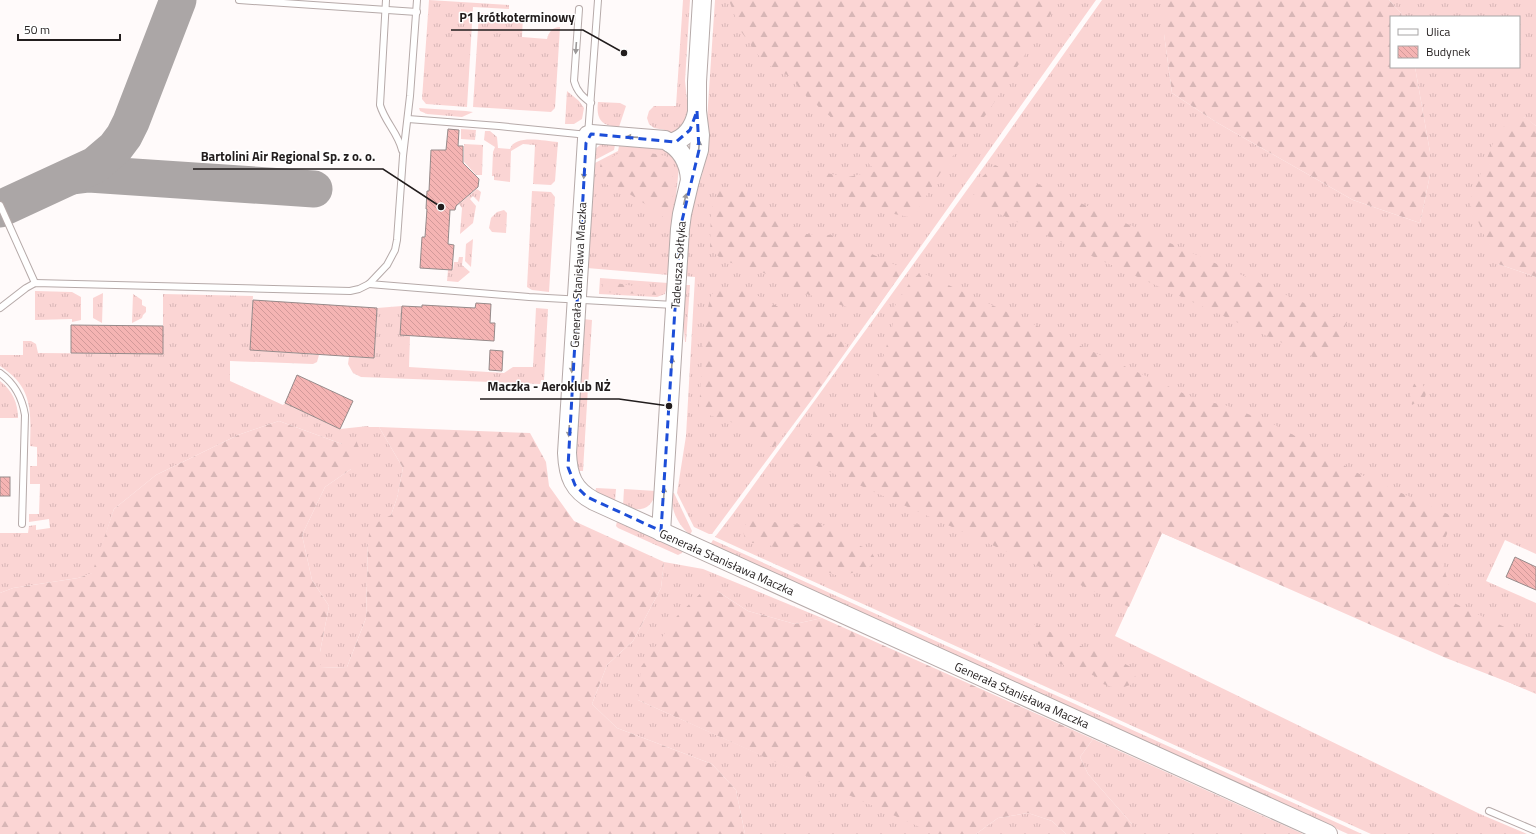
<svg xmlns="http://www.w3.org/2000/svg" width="1536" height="834" viewBox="0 0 1536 834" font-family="'Titillium Web',sans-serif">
	<defs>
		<pattern id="grass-tufts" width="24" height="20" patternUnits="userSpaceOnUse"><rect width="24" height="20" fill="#fbd5d4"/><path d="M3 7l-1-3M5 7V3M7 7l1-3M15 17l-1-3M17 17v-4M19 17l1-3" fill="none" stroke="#d7b6b6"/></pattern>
		<pattern id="forest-firs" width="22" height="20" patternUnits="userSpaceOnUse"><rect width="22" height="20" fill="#fbd5d4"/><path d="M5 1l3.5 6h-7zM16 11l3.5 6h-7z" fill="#d7b6b6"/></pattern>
		<pattern id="building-back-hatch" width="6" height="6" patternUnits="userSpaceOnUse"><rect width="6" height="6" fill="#f5b4b3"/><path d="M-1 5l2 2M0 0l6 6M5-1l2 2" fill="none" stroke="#d29a9a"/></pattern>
	</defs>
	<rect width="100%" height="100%" fill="#fffafa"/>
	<g fill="url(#grass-tufts)">
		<polygon points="429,0 509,5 509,9 473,7 467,107 426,104 422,99"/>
		<polygon points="683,0 690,0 685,81 689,119 678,135 665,130 654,128 649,124 647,118 649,111 654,106 676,106"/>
		<polygon points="715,0 1096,0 813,398 712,534 709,534 694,527 677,493 686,436 695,277 684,276 691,207 702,175 704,165"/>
		<polygon points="1102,0 1164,0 1164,34 1172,93 1216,122 1353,200 1420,223 1430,175 1430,152 1415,67 1519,67 1519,17 1402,17 1401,13 1389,0 1536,0 1536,126 1524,117 1498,264 1536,277 1536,554 1505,540 1486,581 1536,603 1536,694 1162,533 1115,636 1480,814 1527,834 1371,834 715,537 732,515 993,154"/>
		<path d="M479,13L523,16L522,37L547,39C549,32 552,27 560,27L555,108L551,112L473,107Z"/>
		<polygon points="567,91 579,101 584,108 582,119 574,124 565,124"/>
		<path d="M598,102L620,103L626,106L619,127C601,126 596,119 598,102Z"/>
		<polygon points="419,108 466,111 473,112 462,117 427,114 420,111"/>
		<polygon points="461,129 476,130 475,140 461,139"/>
		<path d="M485,131H490L497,137L498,148L510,149C515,134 544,141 558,142L555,181L551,185L533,184L535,145L523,144L511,151L510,182L494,180V176H492L493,152L495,147L484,140Z"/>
		<polygon points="464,144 483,145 482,175 476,175 464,162"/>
		<polygon points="600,145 615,145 614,150 593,161 593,151"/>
		<polygon points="619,146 663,149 667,151 675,157 679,167 674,216 669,275 587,268 593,164 618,151"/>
		<polygon points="477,189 481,192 479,202 473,196 470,199 476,206 473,223 460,234 462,208 459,204"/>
		<polygon points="532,191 551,192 555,197 549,292 532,290 527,287"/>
		<polygon points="504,210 507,213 506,233 492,232 489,228 491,218 497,212"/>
		<polygon points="473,239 471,267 465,261 466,244"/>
		<polygon points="459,257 463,257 462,265 470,272 458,282 447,281 448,270 453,270 454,262 458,262"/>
		<polygon points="600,278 668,283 665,294 657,297 599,294"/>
		<polygon points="684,285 690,285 686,342 685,342 683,320"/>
		<polygon points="35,291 72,292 81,297 81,320 72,322 72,319 35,320"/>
		<polygon points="103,293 102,323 93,318 93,298"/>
		<polygon points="133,294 142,300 142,305 146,307 146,312 143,315 142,318 132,323"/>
		<path d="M163,294L253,296L250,350L319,355L317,362L313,364L230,361V381L283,405L285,403L340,429L368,426L369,427H379L403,468L397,498L391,515L368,542L366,618L347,667L320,668V652L329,606L312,580L302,535L325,487L351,469L342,444L279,421L238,435L156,475L114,509L93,573L78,578L13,588L0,593V533H28L29,526L36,525V530L50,528L49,519L29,522V514H39L40,484H30V466H37V447L30,446C31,411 33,387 0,366V355H23V341H31L36,344L38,353L163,354Z"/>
		<polygon points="402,306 400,335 410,336 409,367 504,373 513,367 533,367 536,308 548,309 544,380 541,380 540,384 361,377 353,373 348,364 349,357 374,358 377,308"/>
		<polygon points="583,319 592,320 583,471 577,471 575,460"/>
		<path d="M0,381C12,390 18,403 18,418H0Z"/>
		<polygon points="596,488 616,489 615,502 595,493"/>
		<path d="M624,489L656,491C652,511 639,512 623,506Z"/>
		<path d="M672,493H674L692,531L690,535C678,525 670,509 672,493Z"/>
		<polygon points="617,521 683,551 682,553 678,555 618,528 616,526"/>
		<polygon points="713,540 1362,834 1348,834 710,545"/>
		<polygon points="664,562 703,569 822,618 795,624 748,611 717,591 638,700 938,834 745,834 736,790 712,764 617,728 592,704 607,665 633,641 661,588"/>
		<polygon points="1093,739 1303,834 1132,834 1132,824 1088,774 1080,757"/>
		<polygon points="1028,813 1052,821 1066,834 976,834 998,818"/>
	</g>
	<g fill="url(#forest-firs)">
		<polygon points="729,0 1060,0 988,112 944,167 913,218 857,206 804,169 848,177 876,171 843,137 832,118 804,94 791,77 764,63 740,30"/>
		<polygon points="1164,0 1389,0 1401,13 1402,17 1391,17 1391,67 1415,67 1430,152 1430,175 1420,223 1353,200 1216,122 1172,93 1164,34"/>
		<polygon points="1525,117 1536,126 1536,277 1498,264 1469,202 1499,129"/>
		<polygon points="640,151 666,156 669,161 675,185 669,218 666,220 659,213 628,193 614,188 600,181 597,178 601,163 621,152"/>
		<polygon points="995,165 1347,322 1332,356 1322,361 982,206 973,197 982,177"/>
		<polygon points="742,188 782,219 806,234 831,235 904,269 872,315 794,290 764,273 722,260 710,248 711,209 719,191"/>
		<polygon points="920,272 1198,400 1225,405 1271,423 1325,452 1351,470 1454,517 1437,558 1442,561 1454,603 1536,642 1536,693 1446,658 1162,533 1129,607 797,457 801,444 812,434 860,431 872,435 877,431 873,417 874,395 880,368 893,324 891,312 909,284"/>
		<polygon points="603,281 659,290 662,292 662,294 658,295 605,292 602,290"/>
		<polygon points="719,288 749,291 846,344 845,351 832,370 773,448 734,423 699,412 704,324 711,295"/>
		<path d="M1421,382C1428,392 1427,396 1420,405L1418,401L1412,405L1410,393L1414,384Z"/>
		<polygon points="279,421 342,444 356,440 361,453 351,469 325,487 302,535 312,580 329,606 320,652 320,668 347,667 366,618 368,542 370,526 391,515 397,498 403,468 379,427 530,433 546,462 549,486 574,521 664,562 661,588 633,641 607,665 592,704 617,728 712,764 736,790 745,834 0,834 0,593 13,588 78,578 92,573 114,509 156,475 238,435"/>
		<polygon points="809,517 856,544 870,550 876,560 866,570 847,574 835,575 820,569 799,554 761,543 746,543 743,531 748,519 759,518 786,525 803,524"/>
		<polygon points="703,591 717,591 748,611 795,624 822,618 1093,739 1080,757 1088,774 1132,824 1132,834 1066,834 1052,821 1028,813 998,818 976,834 935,834 638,700 641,667 677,616"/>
		<polygon points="1028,622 1041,627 1069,642 1113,657 1134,669 1136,681 1130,685 1118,689 1103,684 1095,676 1058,663 1041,648 1028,631"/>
	</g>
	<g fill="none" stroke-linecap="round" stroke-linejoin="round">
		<g stroke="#aba6a6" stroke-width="37">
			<polyline points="73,176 89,174 314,189"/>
			<polyline points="0,209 95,165 115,148 124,136 131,122 178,0"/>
		</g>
	</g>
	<g fill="url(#building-back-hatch)" stroke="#968a8a">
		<polygon points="448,129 459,130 458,146 463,146 463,163 479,179 478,187 456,206 455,210 450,210 448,244 454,245 452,270 420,268 422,237 425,237 427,209 426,209 427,191 429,191 431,150 446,150"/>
		<polygon points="253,300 377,308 374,358 250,350"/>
		<polygon points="476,303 491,304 490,323 495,323 494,341 400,335 402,306 422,307 422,305 475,308"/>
		<polygon points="71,325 163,326 163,354 71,353"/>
		<polygon points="490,350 503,351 502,371 489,370"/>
		<polygon points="297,375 353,401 340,429 285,403"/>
		<rect x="0" y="477" width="10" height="19"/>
		<polygon points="1515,557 1536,567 1536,590 1506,577"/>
	</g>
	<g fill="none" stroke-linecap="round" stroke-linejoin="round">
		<defs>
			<g id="lane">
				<polyline points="239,0 417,12"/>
				<path d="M386,0L380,105C385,122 398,133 402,150"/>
				<path d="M579,9L574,81C577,92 583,97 591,103"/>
				<polyline points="408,119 499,126 588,135 598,0"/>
				<polyline points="0,205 35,283"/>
				<polyline points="369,284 529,297 674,305"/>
				<polyline points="0,308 26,288 35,283 350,291 359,289 369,284 387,265 395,250 397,240 403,156 410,96 417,0"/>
				<path d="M0,373C15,384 22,397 25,415L22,524"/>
				<polyline points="1489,811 1536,831"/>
			</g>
			<g id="secondary">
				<path d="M670,143C686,139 694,127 697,112"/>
				<path d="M690,180C689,162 681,148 665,140L591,134L588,135L587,139L567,453C568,476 573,490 594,501L1328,834"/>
				<polyline points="661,532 680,229 682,214 690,180 699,150 700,135 697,111 697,82 702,0"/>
			</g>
		</defs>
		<use href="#lane" stroke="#b6aaa9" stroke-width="8"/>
		<use href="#secondary" stroke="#b6aaa9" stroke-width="20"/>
		<use href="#lane" stroke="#fff" stroke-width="6"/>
		<use href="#secondary" stroke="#fff" stroke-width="18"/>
	</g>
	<defs><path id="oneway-solid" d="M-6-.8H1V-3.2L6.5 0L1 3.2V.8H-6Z"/></defs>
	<g fill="#9c9999">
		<use href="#oneway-solid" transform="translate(576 48) rotate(94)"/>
		<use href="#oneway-solid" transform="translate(632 137) rotate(-176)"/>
		<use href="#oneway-solid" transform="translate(699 146) rotate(-85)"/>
		<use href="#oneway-solid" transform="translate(584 173) rotate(93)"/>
		<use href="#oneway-solid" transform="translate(685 199) rotate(-76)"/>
		<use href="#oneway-solid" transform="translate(672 363) rotate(-86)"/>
		<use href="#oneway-solid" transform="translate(572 367) rotate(93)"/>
		<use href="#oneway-solid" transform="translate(569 431) rotate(93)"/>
		<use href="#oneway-solid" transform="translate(664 493) rotate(-86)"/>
	</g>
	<path fill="none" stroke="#1d4ed8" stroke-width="3" stroke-dasharray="8 5" stroke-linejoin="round" d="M697,111L699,150L680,229L661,531L587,497L575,485L568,467L586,143L591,134L676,142L690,130Z"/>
	<g text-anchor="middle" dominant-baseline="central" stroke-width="3" stroke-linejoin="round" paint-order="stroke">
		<g font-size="12" fill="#221d1d" stroke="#fff">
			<text transform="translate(678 265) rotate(-86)">Tadeusza Sołtyka</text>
			<text transform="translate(578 275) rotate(-87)">Generała Stanisława Maczka</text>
			<text transform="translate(727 562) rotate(24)">Generała Stanisława Maczka</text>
			<text transform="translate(1022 695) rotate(24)">Generała Stanisława Maczka</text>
		</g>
	</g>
	<path fill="none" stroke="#221d1d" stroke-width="1.5" d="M624 53L583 30H451M441 207L383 169H193M669 406L619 399H480"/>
	<g fill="#221d1d" stroke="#fff" stroke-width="1.5">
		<circle cx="624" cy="53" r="4"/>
		<circle cx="441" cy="207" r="4"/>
		<circle cx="669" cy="406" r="4"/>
	</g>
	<g font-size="13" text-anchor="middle" font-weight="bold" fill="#221d1d" stroke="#fff" stroke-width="3" stroke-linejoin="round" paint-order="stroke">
		<text x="517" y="22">P1 krótkoterminowy</text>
		<text x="288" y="161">Bartolini Air Regional Sp. z o. o.</text>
		<text x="549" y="391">Maczka - Aeroklub NŻ</text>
	</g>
	<rect x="1390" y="16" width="130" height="52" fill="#ffffff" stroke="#a7a5a5"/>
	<rect x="1398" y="29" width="20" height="6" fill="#ffffff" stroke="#a7a5a5"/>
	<text x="1426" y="36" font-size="12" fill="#221d1d">Ulica</text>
	<rect x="1398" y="46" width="20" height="12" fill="url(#building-back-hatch)" stroke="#a7a5a5"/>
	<text x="1426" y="56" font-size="12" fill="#221d1d">Budynek</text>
	<path d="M18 34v6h102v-6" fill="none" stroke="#221d1d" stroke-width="2"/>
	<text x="24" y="34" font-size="12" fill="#221d1d" stroke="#ffffff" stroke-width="3" paint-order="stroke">50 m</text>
</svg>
